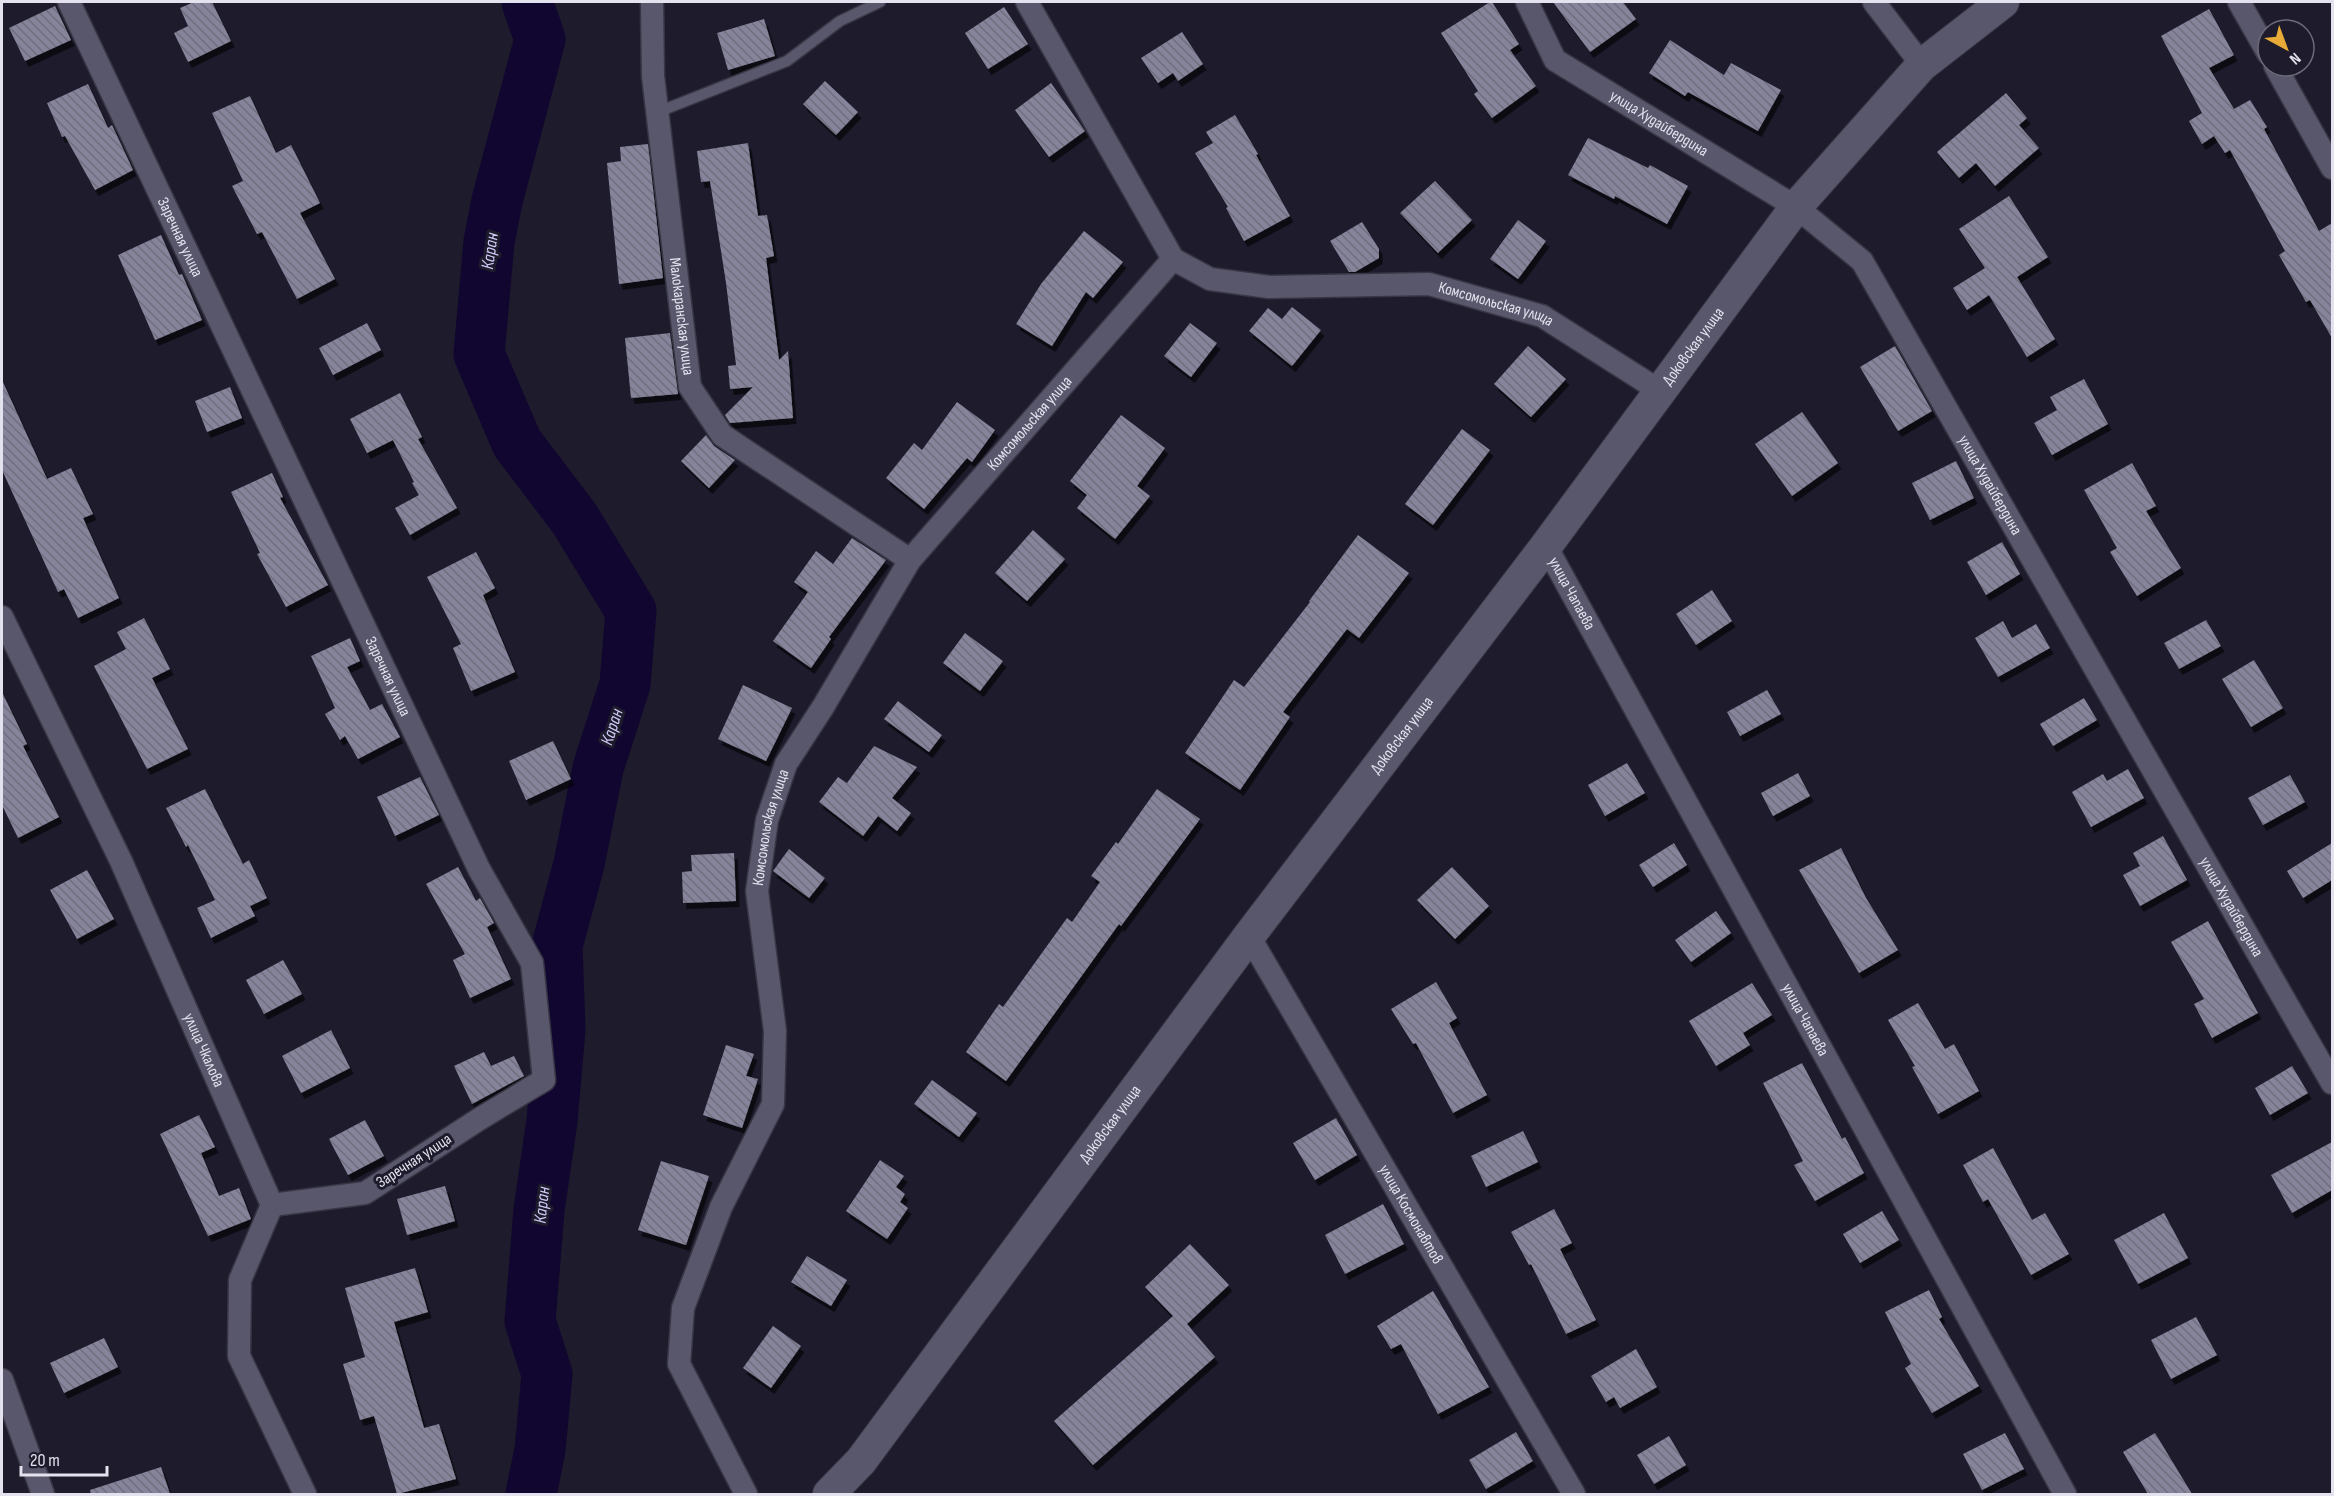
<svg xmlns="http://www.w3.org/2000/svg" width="2334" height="1496" viewBox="0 0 2334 1496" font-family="'Sofia Sans Condensed',sans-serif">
	<defs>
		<pattern id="building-back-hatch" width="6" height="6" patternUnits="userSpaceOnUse" patternTransform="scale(1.5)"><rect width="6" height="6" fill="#86849a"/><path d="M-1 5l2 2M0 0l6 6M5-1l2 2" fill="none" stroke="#6f6e7d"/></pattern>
		<filter id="shadow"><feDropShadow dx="3.5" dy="6" stdDeviation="0" flood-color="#0009"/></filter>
	</defs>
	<rect width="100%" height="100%" fill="#1d1b2c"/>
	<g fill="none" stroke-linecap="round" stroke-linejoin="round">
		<polyline stroke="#11062f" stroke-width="51" points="527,2 540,39 497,201 489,242 479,354 517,443 574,518 631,611 625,684 598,768 579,864 557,946 560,1029 552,1121 539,1210 530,1321 547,1374 540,1450 531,1494"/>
	</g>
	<g fill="url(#building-back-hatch)" filter="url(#shadow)">
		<polygon points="194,2 212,2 231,41 188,62 174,33 188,26 180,8"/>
		<polygon points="1490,2 1492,2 1519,44 1510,50 1536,86 1492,118 1474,94 1478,91 1441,33"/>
		<polygon points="1553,2 1623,2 1636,19 1590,52"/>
		<polygon points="55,6 71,40 25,61 9,28"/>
		<polygon points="1004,7 1028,44 988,69 965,33"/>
		<polygon points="2209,9 2234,55 2209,68 2234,109 2250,100 2267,127 2264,129 2319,231 2332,223 2332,338 2310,300 2306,302 2279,255 2285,251 2230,150 2225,153 2214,136 2202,144 2189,121 2202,113 2161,36"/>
		<polygon points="764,19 775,56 728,70 717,33"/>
		<polygon points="1182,32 1203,64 1178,81 1173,73 1158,83 1141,58"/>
		<polygon points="1670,40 1724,75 1731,63 1781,90 1758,131 1688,92 1685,96 1649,73"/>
		<polygon points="825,81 858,112 836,135 803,104"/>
		<polygon points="1051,83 1085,131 1049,157 1015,110"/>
		<polygon points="88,84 108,128 112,125 133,170 95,190 65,136 62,137 47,103"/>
		<polygon points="2006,93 2027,118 2019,125 2039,148 1995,186 1976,163 1959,178 1937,152"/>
		<polygon points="250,96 276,153 291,145 320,203 300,213 335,279 297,299 262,232 257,234 232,186 243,181 212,113"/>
		<polygon points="1235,115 1258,154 1256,155 1290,216 1244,241 1226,208 1228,207 1195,153 1213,143 1206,132"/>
		<polygon points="1588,138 1648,168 1650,165 1688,186 1667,224 1615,196 1614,199 1568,175"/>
		<polygon points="748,143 758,216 767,215 774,256 766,258 779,360 788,351 793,418 730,423 725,415 753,387 730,389 728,366 736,365 726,283 710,181 701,182 697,151"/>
		<polygon points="648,144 663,278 619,284 607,163 621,161 620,147"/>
		<polygon points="1435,181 1472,220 1438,253 1400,213"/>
		<polygon points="2009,196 2048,257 2017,277 2055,339 2027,357 1989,295 1967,310 1953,288 1985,268 1959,229"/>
		<polygon points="1518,220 1546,241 1518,279 1490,259"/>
		<polygon points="1362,222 1379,249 1379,258 1355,272 1349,272 1330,241"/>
		<polygon points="1084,231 1123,262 1093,298 1086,292 1052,346 1016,324 1041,284"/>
		<polygon points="161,235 179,275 182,274 202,320 155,340 118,255"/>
		<polygon points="1292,307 1321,330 1292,366 1249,331 1268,308 1282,319"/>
		<polygon points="367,323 381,350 333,375 319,348"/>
		<polygon points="1190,323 1217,343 1191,377 1164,356"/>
		<polygon points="670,333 678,394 631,398 625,338"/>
		<polygon points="1528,346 1566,379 1531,417 1494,384"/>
		<polygon points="1895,346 1932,411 1898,431 1860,367"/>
		<polygon points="2084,379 2108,424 2052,455 2034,423 2057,410 2050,397"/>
		<polygon points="2,380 47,479 71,468 93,514 83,518 119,598 78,618 64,589 58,592 2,470"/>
		<polygon points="230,387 242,418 207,432 195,401"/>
		<polygon points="400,393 422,437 418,439 457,508 410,535 395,508 419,495 412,483 414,482 393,440 367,453 350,419"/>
		<polygon points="957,402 995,430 972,462 967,458 924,509 886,478 914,443 922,450"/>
		<polygon points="1802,412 1838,463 1792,496 1755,444"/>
		<polygon points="1121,415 1165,448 1137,486 1150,496 1115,539 1077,508 1087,495 1070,481"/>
		<polygon points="1462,429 1490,450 1433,525 1405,504"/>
		<polygon points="706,435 714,446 735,460 709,488 681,461"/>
		<polygon points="1956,461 1974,498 1930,520 1912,483"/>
		<polygon points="2132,463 2156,506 2146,511 2181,568 2137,596 2110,552 2117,548 2084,490"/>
		<polygon points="272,473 283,497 280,498 328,585 286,607 257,554 260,553 231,492"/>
		<polygon points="1033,530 1065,559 1027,601 995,573"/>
		<polygon points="1358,535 1409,573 1359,638 1347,629 1283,712 1290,717 1240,790 1185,753 1234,680 1244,687 1310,602 1309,601"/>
		<polygon points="852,538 886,560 829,637 831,639 811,668 773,641 808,592 794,582 816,551 833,564"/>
		<polygon points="2002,542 2020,574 1986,595 1967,562"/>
		<polygon points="476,552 495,588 483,595 515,672 471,691 453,648 461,644 427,577"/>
		<polygon points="1712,590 1732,621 1696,645 1676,614"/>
		<polygon points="144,618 170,669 152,678 188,749 147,769 94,666 126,649 117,632"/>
		<polygon points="2206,620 2221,646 2179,669 2164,643"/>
		<polygon points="2003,621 2012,638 2036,624 2050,648 1998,677 1975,638"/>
		<polygon points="965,633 1003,661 980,691 943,663"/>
		<polygon points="350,638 360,661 347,667 370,710 382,704 400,737 358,759 345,736 340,740 325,714 335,708 311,656"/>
		<polygon points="2254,660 2283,708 2251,727 2222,679"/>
		<polygon points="743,685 792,708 766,761 718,739"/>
		<polygon points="1767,690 1781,714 1740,736 1727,712"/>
		<polygon points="2,692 27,744 23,746 59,817 18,838 2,805"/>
		<polygon points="2084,698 2097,720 2053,746 2040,724"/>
		<polygon points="898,701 942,735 929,752 884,719"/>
		<polygon points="553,741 571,779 526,800 509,761"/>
		<polygon points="874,746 917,767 892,798 911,813 897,831 878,816 863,836 819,802 838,777 847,783"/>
		<polygon points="1627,763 1645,793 1605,816 1588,785"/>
		<polygon points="2128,769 2144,798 2091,827 2072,792 2103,774 2107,781"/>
		<polygon points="1798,773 1810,796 1773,816 1761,793"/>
		<polygon points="2290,775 2305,802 2263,825 2248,798"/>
		<polygon points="420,777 439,815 395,836 377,797"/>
		<polygon points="205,789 243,864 249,860 267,898 250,906 255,916 211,938 197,908 215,900 188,845 186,847 166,808"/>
		<polygon points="1157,789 1200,819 1121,926 1119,924 1006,1081 966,1052 999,1004 1003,1007 1067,918 1072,922 1100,882 1091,876 1116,842 1118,844"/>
		<polygon points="2163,836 2187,880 2140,906 2123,875 2140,866 2133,853"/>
		<polygon points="1674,843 1687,865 1653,887 1639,865"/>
		<polygon points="2332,843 2332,880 2303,898 2287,871"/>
		<polygon points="1841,848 1866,898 1898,950 1859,973 1799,870"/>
		<polygon points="789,849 825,878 809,898 773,871"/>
		<polygon points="734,853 736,901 683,903 682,872 692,871 691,855"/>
		<polygon points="458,867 476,901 480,898 494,923 487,927 511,979 470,998 453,960 465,954 426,884"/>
		<polygon points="1452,867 1489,906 1455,939 1417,900"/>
		<polygon points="87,870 114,919 77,939 50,890"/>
		<polygon points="1716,911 1731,933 1691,962 1675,940"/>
		<polygon points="2208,921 2258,1013 2212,1038 2194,1004 2204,999 2171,942"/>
		<polygon points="283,960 302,994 264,1014 246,980"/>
		<polygon points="1436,982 1457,1018 1449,1023 1487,1095 1453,1113 1416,1043 1413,1044 1391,1009"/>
		<polygon points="1752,983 1772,1015 1743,1033 1750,1045 1716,1066 1689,1021"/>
		<polygon points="1918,1003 1945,1049 1954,1044 1979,1091 1938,1114 1912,1067 1915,1066 1888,1020"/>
		<polygon points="331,1030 350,1068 301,1093 282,1056"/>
		<polygon points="726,1045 754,1054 746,1076 758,1079 742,1128 703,1115"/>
		<polygon points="484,1052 491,1066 514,1056 524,1076 472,1104 454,1066"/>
		<polygon points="1802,1063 1842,1139 1845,1137 1864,1173 1815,1201 1794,1165 1803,1161 1763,1083"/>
		<polygon points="2292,1066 2308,1093 2270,1115 2255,1088"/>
		<polygon points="932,1080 977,1113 959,1137 914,1104"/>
		<polygon points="199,1115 215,1147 201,1153 219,1196 239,1188 251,1219 208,1236 160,1134"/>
		<polygon points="1336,1118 1357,1155 1315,1180 1293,1143"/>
		<polygon points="365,1120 384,1156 348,1175 329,1139"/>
		<polygon points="1523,1131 1538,1162 1486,1187 1471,1156"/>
		<polygon points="2332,1142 2332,1190 2292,1213 2271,1175"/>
		<polygon points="1993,1148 2032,1220 2045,1213 2069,1254 2031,1275 1988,1199 1983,1202 1963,1165"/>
		<polygon points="880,1160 904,1176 896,1187 905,1194 900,1202 908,1208 887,1239 846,1211"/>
		<polygon points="661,1161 709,1176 686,1245 638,1230"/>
		<polygon points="445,1186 455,1221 407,1235 397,1199"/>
		<polygon points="1383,1204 1404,1244 1345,1274 1325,1235"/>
		<polygon points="1554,1209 1572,1243 1560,1249 1596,1320 1566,1334 1531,1264 1529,1265 1511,1232"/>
		<polygon points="1882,1211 1899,1240 1860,1263 1843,1234"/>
		<polygon points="2164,1213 2188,1258 2138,1284 2114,1240"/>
		<polygon points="1190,1244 1229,1285 1187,1324 1215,1357 1093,1465 1054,1421 1173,1316 1145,1287"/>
		<polygon points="807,1256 847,1280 831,1306 791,1282"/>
		<polygon points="415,1268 428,1312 394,1322 424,1428 439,1424 456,1479 397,1494 374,1416 360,1420 343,1364 365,1357 345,1288"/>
		<polygon points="1929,1290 1942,1317 1939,1319 1979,1386 1932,1413 1905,1368 1911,1364 1885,1312"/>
		<polygon points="1433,1291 1489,1387 1438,1414 1401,1344 1391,1349 1377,1326"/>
		<polygon points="2196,1317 2217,1355 2171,1379 2151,1340"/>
		<polygon points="773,1326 801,1346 771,1388 743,1368"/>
		<polygon points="104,1338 118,1367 64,1393 50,1363"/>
		<polygon points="1636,1349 1657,1387 1620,1408 1614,1397 1606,1402 1591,1376"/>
		<polygon points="1516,1432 1533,1461 1486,1489 1469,1460"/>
		<polygon points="2005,1433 2024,1469 1982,1490 1963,1454"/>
		<polygon points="2155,1433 2192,1494 2148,1494 2123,1452"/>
		<polygon points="1669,1436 1686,1465 1654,1484 1637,1455"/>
		<polygon points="161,1467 170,1494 91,1494 90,1490"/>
	</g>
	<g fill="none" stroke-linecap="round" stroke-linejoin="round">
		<defs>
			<polyline id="service" points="658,112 787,61 840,21 880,2"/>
			<g id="minor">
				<path id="s1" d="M69,2L479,869L532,963L544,1080L481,1118L365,1193L272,1205"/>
				<path id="s2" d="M652,2L653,76L690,387L722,435L910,560"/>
				<path id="s3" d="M1027,2L1173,259L1210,279L1269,287L1429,284L1542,316L1660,391"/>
				<path id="s4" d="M1527,2L1555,60L1796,207L1862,261L2332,1083"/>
				<polyline points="1874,2 1922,65"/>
				<polyline points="2239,2 2268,53"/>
				<polyline points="2275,66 2332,168"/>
				<path id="s5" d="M1546,546L2065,1494"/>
				<path id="s6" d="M2,617L121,861L272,1205L240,1280L239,1356L305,1494"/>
				<path id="s7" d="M1249,936L1574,1494"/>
				<polyline points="2,1380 43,1494"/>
				<path id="s8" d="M746,1494L679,1364L683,1308L721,1207L773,1104L775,1031L757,891L767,820L786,764L823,707L910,560L1173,259"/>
			</g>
			<g id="secondary">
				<path id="s9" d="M829,1494L861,1461L1249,936L1546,546L1796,207L1922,65L2003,2"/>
			</g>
		</defs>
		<use href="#service" stroke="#383644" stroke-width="13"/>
		<use href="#minor" stroke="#383644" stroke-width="25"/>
		<use href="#secondary" stroke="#383644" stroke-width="34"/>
		<use href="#service" stroke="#59576c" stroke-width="10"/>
		<use href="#minor" stroke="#59576c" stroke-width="22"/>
		<use href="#secondary" stroke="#59576c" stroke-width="32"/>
	</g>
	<g text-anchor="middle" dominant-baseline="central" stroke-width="6" stroke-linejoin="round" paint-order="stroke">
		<g font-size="16" fill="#e3e2ee" stroke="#1d1b2c">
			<text stroke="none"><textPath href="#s4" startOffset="186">улица Худайбердина</textPath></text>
			<text stroke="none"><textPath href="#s1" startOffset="260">Заречная улица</textPath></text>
			<text stroke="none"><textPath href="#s3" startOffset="627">Комсомольская улица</textPath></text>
			<text stroke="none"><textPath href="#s2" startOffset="316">Малокаранская улица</textPath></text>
			<text stroke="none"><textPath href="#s9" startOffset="1437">Доковская улица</textPath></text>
			<text stroke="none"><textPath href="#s8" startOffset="1191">Комсомольская улица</textPath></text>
			<text stroke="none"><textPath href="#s4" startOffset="690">улица Худайбердина</textPath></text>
			<text stroke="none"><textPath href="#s5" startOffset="54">улица Чапаева</textPath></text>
			<text stroke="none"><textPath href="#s1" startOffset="746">Заречная улица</textPath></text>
			<text stroke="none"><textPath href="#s9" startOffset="951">Доковская улица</textPath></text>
			<text stroke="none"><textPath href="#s8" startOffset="705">Комсомольская улица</textPath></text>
			<text stroke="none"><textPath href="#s4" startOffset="1176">улица Худайбердина</textPath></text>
			<text stroke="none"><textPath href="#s5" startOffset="540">улица Чапаева</textPath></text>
			<text stroke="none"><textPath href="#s6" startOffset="478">улица Чкалова</textPath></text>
			<text stroke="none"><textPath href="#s9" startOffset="465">Доковская улица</textPath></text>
			<text transform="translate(414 1161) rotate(-33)">Заречная улица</text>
			<text stroke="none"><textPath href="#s7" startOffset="322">улица Космонавтов</textPath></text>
		</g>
		<g font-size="18" font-style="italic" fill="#cfcbf9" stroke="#1d1b2c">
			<text transform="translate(490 251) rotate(-82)">Каран</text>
			<text transform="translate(612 727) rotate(-72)">Каран</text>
			<text transform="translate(542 1205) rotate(-84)">Каран</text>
		</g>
	</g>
	<rect width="2334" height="1496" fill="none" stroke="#e3e2ee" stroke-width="6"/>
	<g transform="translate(2286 48) rotate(139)"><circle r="28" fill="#1d1b2c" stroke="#6c6b7a" stroke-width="1.5"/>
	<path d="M0-4.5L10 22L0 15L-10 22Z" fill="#e8ab37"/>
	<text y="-9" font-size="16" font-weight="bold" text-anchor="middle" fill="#e3e2ee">N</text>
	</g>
	<path d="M21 1466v9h86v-9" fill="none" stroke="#e3e2ee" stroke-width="3"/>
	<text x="30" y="1466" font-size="18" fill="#e3e2ee" stroke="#1d1b2c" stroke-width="4.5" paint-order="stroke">20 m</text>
</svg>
